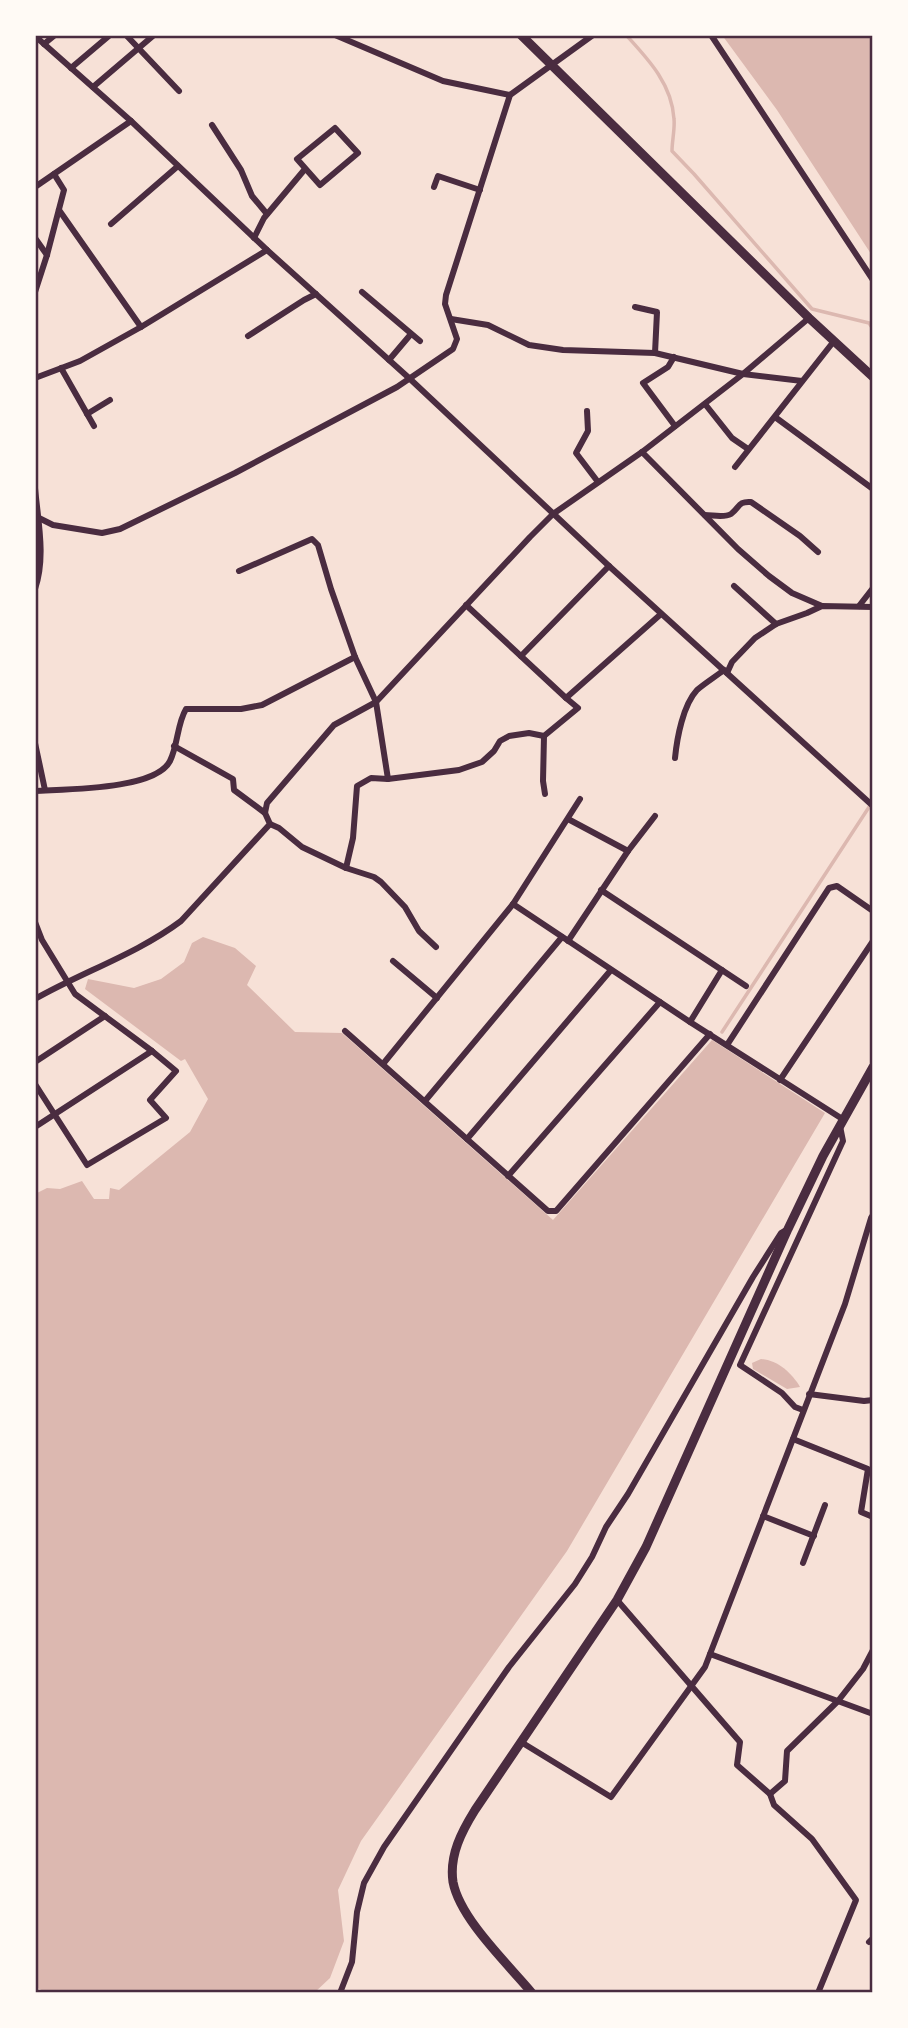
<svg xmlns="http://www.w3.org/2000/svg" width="908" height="2028" viewBox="0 0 908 2028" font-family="Lora,serif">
	<rect width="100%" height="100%" fill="#f7e1d7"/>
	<g fill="#dcb8b0">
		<polygon points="722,35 873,35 873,257 777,110"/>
		<polygon points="203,937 235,948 256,966 247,985 295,1032 342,1033 553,1220 712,1040 825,1113 567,1551 361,1841 338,1890 344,1941 330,1978 314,1993 48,1993 35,1987 35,1194 47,1188 60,1189 82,1181 94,1199 109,1199 110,1188 119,1190 190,1132 208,1099 185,1059 181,1061 85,989 88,979 134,988 161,979 184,962 192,943"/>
		<path d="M761,1359C777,1360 792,1373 800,1387L787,1389L753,1369L752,1363Z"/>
	</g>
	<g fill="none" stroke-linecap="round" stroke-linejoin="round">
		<g stroke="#dcb8b0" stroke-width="3.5">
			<path d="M626,35C648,59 672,84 674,119C675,129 672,141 672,151L694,174L812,309L869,323L873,329"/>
			<polyline points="722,1032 873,801"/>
		</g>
		<g stroke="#4a2c40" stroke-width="6">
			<polyline points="126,35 179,91"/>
			<polyline points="335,35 443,81 510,95"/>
			<polyline points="711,35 873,280"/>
			<polyline points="35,36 131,121 267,250 409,378 609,566 873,806"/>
			<polyline points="44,44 55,35"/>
			<polyline points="71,68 110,35"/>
			<polyline points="93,87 154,35"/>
			<polyline points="212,125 241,170 252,196 267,214"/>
			<polygon points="335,128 358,153 320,185 297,159"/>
			<polyline points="35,187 131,121"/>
			<polyline points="434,187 438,176 480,190"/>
			<polyline points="59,210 141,327"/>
			<polyline points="111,224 178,166"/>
			<polyline points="35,238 47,255"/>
			<polyline points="254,238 264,218 305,169"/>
			<polyline points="35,292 47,255 64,190 54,174"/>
			<polyline points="362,292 420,341"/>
			<polyline points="635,307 657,312 655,353"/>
			<polyline points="451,319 488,325 529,345 563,350 655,353 743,374 802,381"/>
			<polyline points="248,336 304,300 316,294"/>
			<polyline points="674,357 668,367 643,383 675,426"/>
			<polyline points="389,360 411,334"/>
			<polyline points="61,368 94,426"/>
			<polyline points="35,378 80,361 141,327 267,250"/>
			<polyline points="705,404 732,438 748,449"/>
			<polyline points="587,411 588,431 576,453 598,482"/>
			<polyline points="87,414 110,400"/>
			<polyline points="775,417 873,489"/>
			<polyline points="642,452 738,549 769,576 792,593 822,606"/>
			<polyline points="735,467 834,341"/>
			<path d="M35,488C38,521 46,558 35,589"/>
			<path d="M705,515C713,515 724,518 731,514C740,507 738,501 751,502L800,536L818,552"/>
			<polyline points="35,516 53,525 102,533 120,529 235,473 397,387 453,349 457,339 445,304 446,295 510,95 593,35"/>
			<polyline points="239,571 312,539 318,545 331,589 355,657 376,702 388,779"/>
			<polyline points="734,586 776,624"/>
			<polyline points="466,605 566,698 661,614"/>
			<polyline points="859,606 873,588"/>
			<polyline points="521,656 609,566"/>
			<polyline points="727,673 732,662 755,638 776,624 807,613 822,606 873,607"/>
			<polyline points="35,743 45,790"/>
			<polyline points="174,746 233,779 234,790 265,813"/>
			<path d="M675,758C677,738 683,705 697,690C705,683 715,677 724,670"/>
			<path d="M35,791C66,789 155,790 170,761C178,745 177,724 186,709H241L262,705L355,657"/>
			<polyline points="545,794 543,781 544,736 578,708 566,698"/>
			<polyline points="568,819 628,851"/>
			<polyline points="270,824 279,828 302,847 346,868 374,877 381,882 405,907 419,931 436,947"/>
			<polyline points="346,868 353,838 357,786 371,778 388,779 459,770 482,762 494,751 500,741 509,736 529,733 544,736"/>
			<polyline points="601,890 746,986"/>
			<polyline points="513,904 690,1022 844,1120"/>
			<polyline points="35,922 42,940 75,994 152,1051 176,1071 150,1100 166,1118 87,1165 35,1084"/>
			<polyline points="568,941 628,851 655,816"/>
			<polyline points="393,961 437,998"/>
			<path d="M35,999C82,972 137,954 181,921L270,824L265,813L267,803L334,725L376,702L530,537L553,514L642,452L743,374L809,318"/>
			<polyline points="690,1022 722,970"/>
			<polyline points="345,1031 548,1211 556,1211 710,1034"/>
			<polyline points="727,1045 829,888 837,886 873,911"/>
			<polyline points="35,1062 105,1016"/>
			<polyline points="383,1064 513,904 580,799"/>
			<polyline points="780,1080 873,941"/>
			<polyline points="425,1101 562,937"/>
			<polyline points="35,1127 152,1051"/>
			<polyline points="467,1139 611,970"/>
			<polyline points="508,1176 660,1002"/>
			<polyline points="809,1394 864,1401 873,1400"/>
			<polyline points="803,1410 795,1407 782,1393 740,1365 843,1141 840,1126"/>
			<polyline points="793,1439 868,1469 861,1512 873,1517"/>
			<polyline points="763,1516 814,1536"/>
			<polyline points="803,1563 825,1505"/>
			<polyline points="617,1600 740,1742 737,1765 770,1794 785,1781 787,1751 838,1701 863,1669 873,1650"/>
			<polyline points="710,1654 873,1714"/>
			<polyline points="521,1742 611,1797 705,1667 845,1304 871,1218 873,1215"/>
			<polyline points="770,1794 774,1805 812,1839 856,1900 818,1993"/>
			<polyline points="869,1942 873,1938"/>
			<polyline points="340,1993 352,1962 357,1912 364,1883 384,1847 509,1667 575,1584 592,1557 606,1527 628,1494 753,1277 781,1233 786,1230"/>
		</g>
		<g stroke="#4a2c40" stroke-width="9">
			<polyline points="521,35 809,318 873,377"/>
			<path d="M532,1993C508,1964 460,1919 453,1882C449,1855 462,1831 475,1810L617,1600L646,1547L788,1229L823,1156L873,1067"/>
		</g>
	</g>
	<rect width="908" height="2028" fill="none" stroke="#fffaf5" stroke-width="74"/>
	<rect x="37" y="37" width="834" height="1954" fill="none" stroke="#4a2c40" stroke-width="2.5"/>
</svg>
